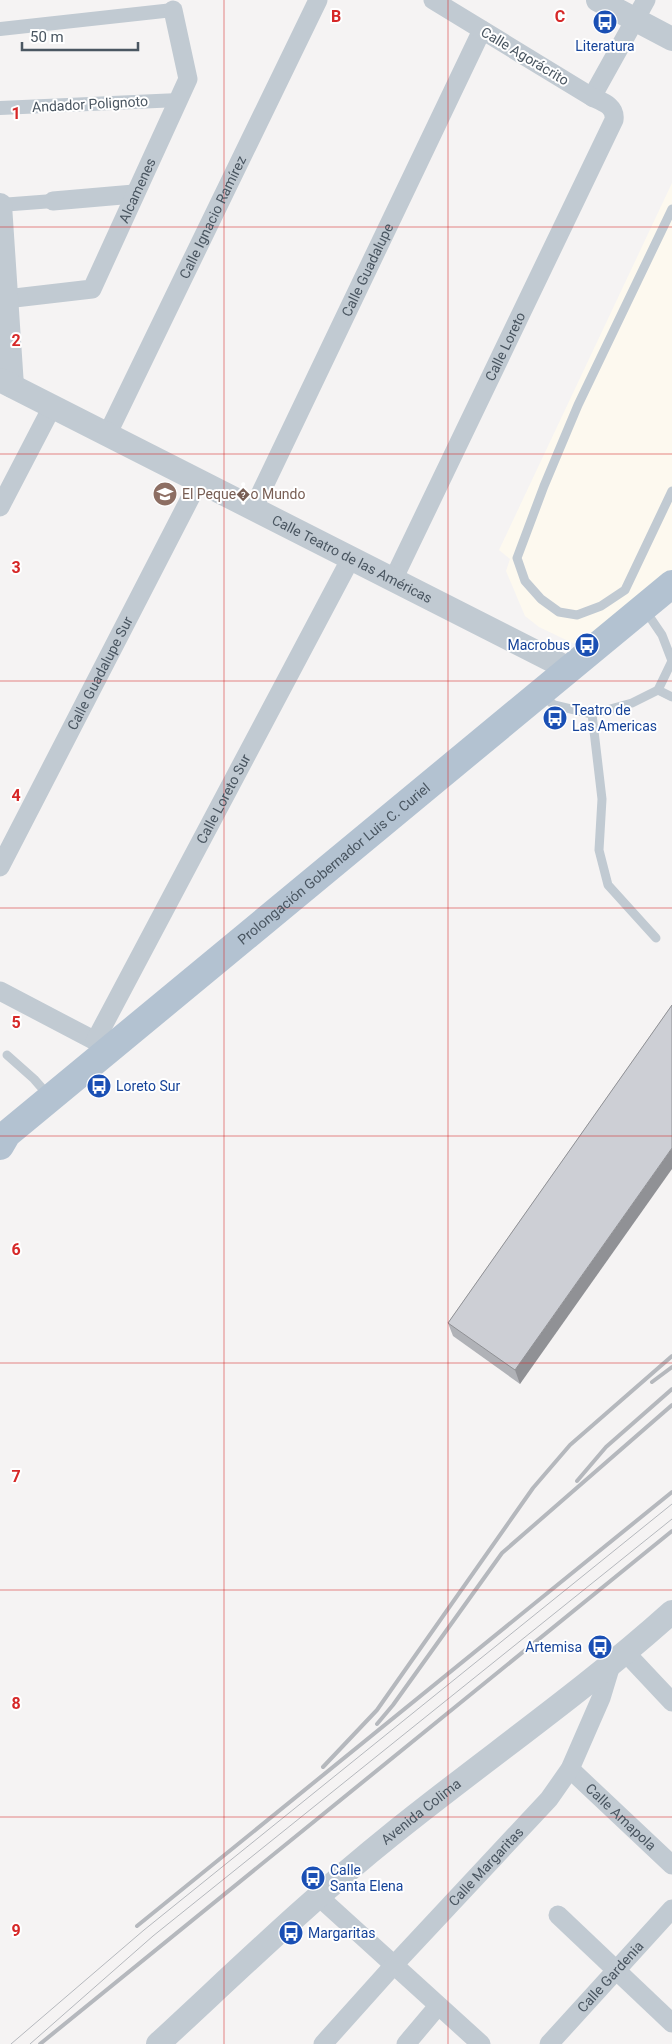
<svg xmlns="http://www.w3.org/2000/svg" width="672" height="2044" viewBox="0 0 672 2044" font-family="Roboto,sans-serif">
	<rect width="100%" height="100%" fill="#f5f3f3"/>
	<polygon fill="#fdf9ef" points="672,183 672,579 585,649 539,627 525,616 506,571 510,559 499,550"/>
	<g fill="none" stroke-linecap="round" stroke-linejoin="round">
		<g stroke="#c1cad2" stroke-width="9">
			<polyline points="672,209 578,405 544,486 517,558 525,581 541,599 559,612 577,615 601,606 625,590 672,491"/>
			<polyline points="658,690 672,697"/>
			<polyline points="542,695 554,705 592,714 632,703 658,690 672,661 662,635 645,610"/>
			<polyline points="592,714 602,799 599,850 608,885 656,938"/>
			<polyline points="7,1055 34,1079 48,1095"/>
		</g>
		<g stroke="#c1cad2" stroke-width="14">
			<polyline points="0,29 173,10"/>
			<polyline points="0,108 179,100"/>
			<polyline points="0,205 53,201"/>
		</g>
		<g stroke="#c1cad2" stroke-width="19">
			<polyline points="592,97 646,0"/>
			<polyline points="53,201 134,194"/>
			<path id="s1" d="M6,299L92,289L188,79L173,10"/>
			<path id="s2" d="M107,435L318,0"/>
			<polyline points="0,507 52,407"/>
			<path id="s3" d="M253,509L482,30"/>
			<path id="s4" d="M393,580L614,120C616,106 603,102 592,97L433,0"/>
			<path id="s5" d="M0,867L199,481"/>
			<polyline points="0,991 105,1046"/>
			<path id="s6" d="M95,1041L351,558"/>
			<polyline points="626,1653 672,1702"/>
			<path id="s7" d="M570,1769L672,1865"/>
			<polyline points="318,1896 481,2044"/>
			<polyline points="558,1915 672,2023"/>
			<path id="s8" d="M323,2044L393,1966L549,1799L570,1769L601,1698L611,1665"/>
			<polyline points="406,2044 438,2006"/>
			<path id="s9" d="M549,2044L672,1909"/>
		</g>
		<g stroke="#c1cad2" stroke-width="24">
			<polyline points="598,0 672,39"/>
			<polyline points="0,205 12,386"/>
			<path id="s10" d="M0,380L569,669"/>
			<path id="s11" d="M158,2044C235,1973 310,1900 391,1835C484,1760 583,1692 672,1612"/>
		</g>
		<path stroke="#b3c2d1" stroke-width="28" id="s12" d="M0,1146L7,1134L672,584"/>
		<g stroke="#b5b8bd" stroke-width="1">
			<polyline points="11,2044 144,1930 672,1504"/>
			<polyline points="30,2044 153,1936 672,1519"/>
		</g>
		<g stroke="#b5b8bd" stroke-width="4">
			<polyline points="652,1382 672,1367"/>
			<polyline points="577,1481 606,1447 672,1389"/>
			<polyline points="377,1724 393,1705 502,1553 672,1405"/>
			<polyline points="323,1767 377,1710 533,1488 570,1445 672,1356"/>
			<polyline points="137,1926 672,1492"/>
			<polyline points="40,2044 672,1531"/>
		</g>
	</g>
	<polygon fill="#b0b2b7" points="672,1005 520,1384 453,1336 448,1323"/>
	<polygon fill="#909195" points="672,1148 672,1169 520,1384 515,1370"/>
	<polygon fill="#cdcfd5" stroke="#909195" points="672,1005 672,1148 515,1370 448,1323"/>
	<path fill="none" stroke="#d62828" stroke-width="1" stroke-opacity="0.55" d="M224,0V2044M448,0V2044M0,227H672M0,454H672M0,681H672M0,908H672M0,1136H672M0,1363H672M0,1590H672M0,1817H672"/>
	<defs>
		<symbol id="bus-disc" viewBox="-11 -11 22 22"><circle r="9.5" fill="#1a4fb4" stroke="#fff"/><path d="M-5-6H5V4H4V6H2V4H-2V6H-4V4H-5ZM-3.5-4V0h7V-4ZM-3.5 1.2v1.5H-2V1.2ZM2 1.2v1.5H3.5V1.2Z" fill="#fff"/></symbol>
		<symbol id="school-disc" viewBox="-11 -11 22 22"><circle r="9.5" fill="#8d6e63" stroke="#fff"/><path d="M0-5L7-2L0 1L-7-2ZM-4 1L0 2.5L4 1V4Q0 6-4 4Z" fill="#fff"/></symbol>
	</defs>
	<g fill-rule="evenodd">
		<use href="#bus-disc" x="591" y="8" width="28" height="28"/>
		<use href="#school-disc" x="151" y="480" width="28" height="28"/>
		<use href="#bus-disc" x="573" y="631" width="28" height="28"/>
		<use href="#bus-disc" x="541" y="704" width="28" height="28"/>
		<use href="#bus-disc" x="85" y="1072" width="28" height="28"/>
		<use href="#bus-disc" x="586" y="1633" width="28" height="28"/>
		<use href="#bus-disc" x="299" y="1864" width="28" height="28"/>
		<use href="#bus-disc" x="277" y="1919" width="28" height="28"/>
	</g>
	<g text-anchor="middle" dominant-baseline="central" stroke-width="4" stroke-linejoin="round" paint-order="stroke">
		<g font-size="14" fill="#164399" stroke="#fff" text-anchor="start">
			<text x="605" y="46" text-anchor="middle">Literatura</text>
			<text x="570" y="645" text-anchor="end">Macrobus</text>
			<text x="572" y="710">Teatro de<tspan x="572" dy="16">Las Americas</tspan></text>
			<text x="116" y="1086">Loreto Sur</text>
			<text x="582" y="1647" text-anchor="end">Artemisa</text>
			<text x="330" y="1870">Calle<tspan x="330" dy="16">Santa Elena</tspan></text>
			<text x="308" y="1933">Margaritas</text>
		</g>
		<g font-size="14" fill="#4a5661" stroke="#fff">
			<text transform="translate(525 56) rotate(31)">Calle Agorácrito</text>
			<text transform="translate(90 104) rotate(-3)">Andador Polignoto</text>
			<text stroke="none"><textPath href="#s1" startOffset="195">Alcamenes</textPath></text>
			<text stroke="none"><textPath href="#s2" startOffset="242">Calle Ignacio Ramírez</textPath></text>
			<text stroke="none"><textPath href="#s3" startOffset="265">Calle Guadalupe</textPath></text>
			<text stroke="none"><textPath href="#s4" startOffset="259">Calle Loreto</textPath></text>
			<text stroke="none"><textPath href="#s10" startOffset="395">Calle Teatro de las Américas</textPath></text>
			<text stroke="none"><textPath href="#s5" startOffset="218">Calle Guadalupe Sur</textPath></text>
			<text stroke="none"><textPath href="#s6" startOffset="274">Calle Loreto Sur</textPath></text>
			<text stroke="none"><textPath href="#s12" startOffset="438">Prolongación Gobernador Luis C. Curiel</textPath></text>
			<text stroke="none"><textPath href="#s11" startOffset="351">Avenida Colima</textPath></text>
			<text stroke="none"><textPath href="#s7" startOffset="70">Calle Amapola</textPath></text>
			<text stroke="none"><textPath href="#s8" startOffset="241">Calle Margaritas</textPath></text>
			<text stroke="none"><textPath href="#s9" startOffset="91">Calle Gardenia</textPath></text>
		</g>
		<g font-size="14" fill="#785e54" stroke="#fff" text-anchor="start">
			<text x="182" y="494">El Peque�o Mundo</text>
		</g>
	</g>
	<g font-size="16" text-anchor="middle" font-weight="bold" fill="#d62828" stroke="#fff" stroke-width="4" stroke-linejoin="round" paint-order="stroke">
		<text x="336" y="22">B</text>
		<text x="560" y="22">C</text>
		<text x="16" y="119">1</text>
		<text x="16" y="346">2</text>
		<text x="16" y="573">3</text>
		<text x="16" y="801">4</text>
		<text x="16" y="1028">5</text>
		<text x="16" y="1255">6</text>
		<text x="16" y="1482">7</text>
		<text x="16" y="1709">8</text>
		<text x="16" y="1936">9</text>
	</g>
	<path d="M22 42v8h116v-8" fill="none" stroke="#4a5661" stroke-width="2.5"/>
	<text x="30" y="42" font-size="15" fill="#4a5661" stroke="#ffffff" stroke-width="4" paint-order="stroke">50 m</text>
</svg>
